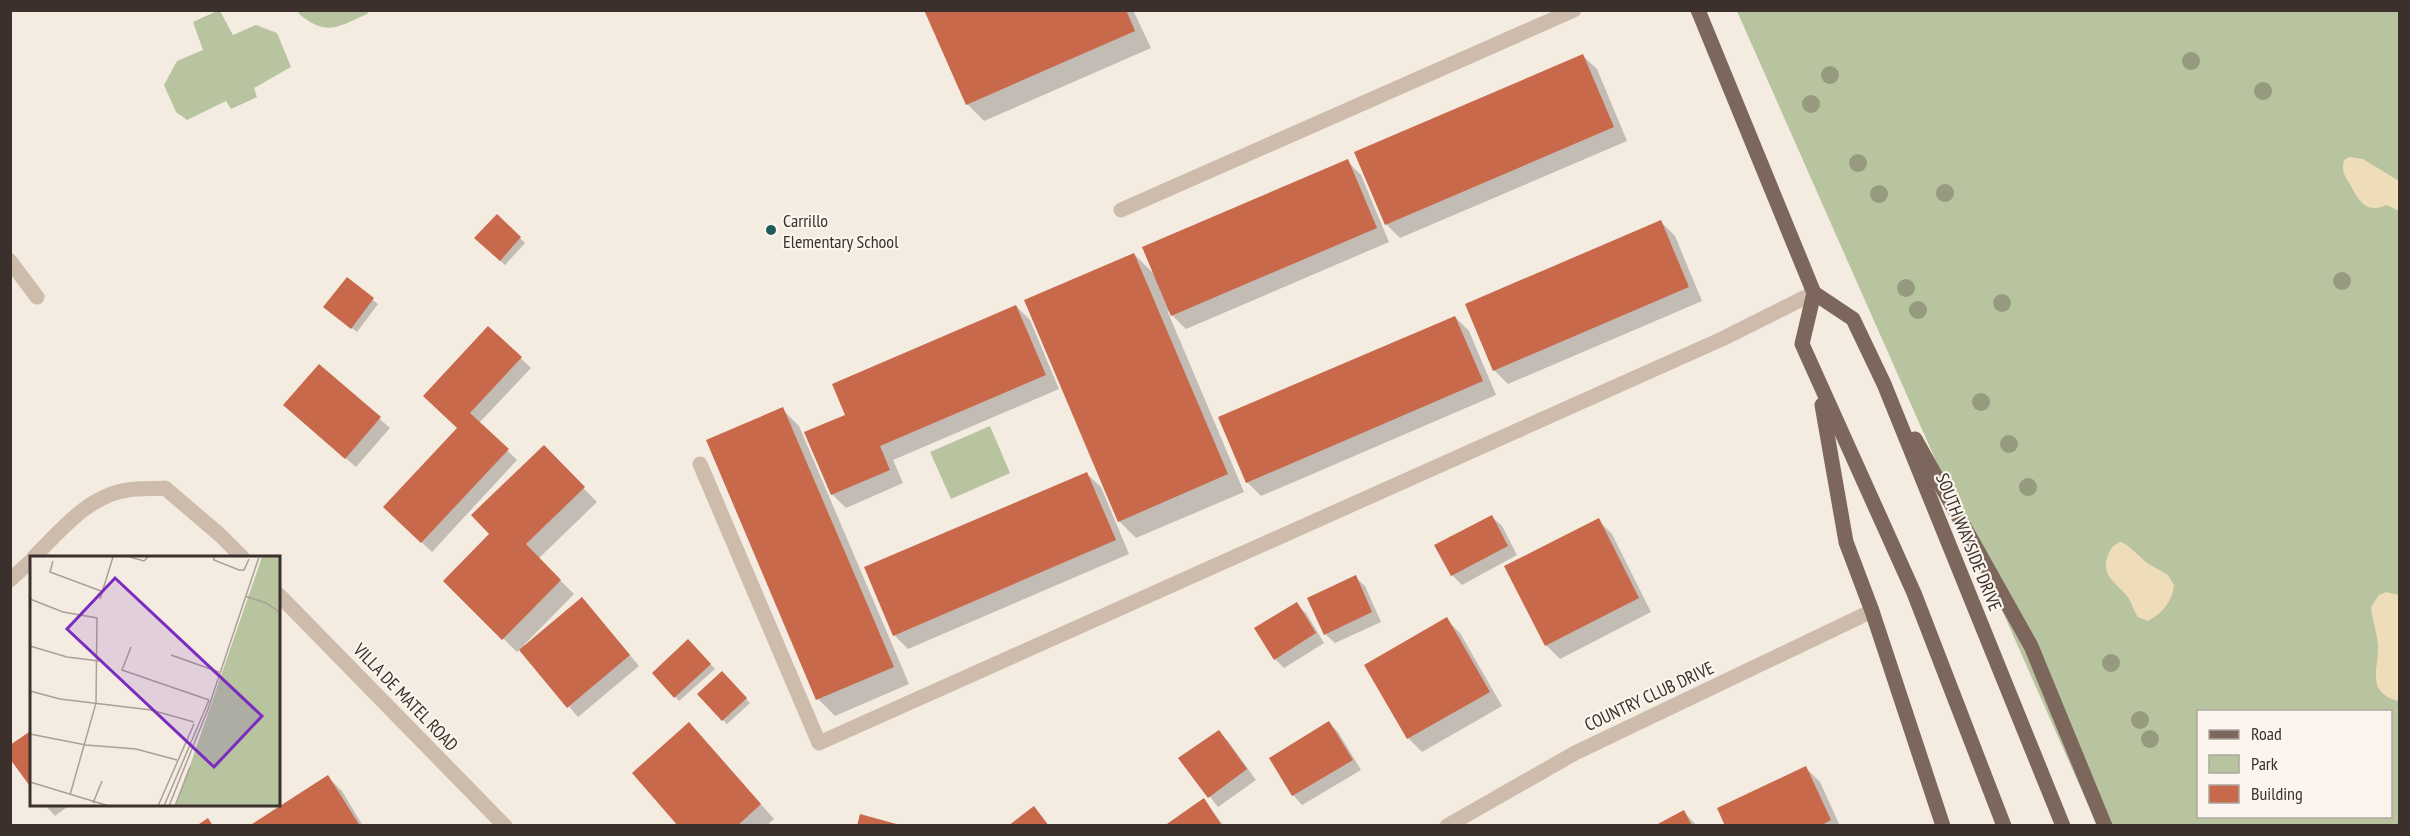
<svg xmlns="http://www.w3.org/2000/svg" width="2410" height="836" viewBox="0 0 2410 836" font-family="'PT Sans Narrow',sans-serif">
	<rect width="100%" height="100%" fill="#f4ebe1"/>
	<g fill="#b8c4a0" fill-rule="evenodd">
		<polygon points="217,11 220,11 233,35 256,25 277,33 291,67 254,88 257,97 231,109 226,101 187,120 176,112 164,85 177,61 203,50 193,22"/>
		<path d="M298,11V10L369,11L367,14C337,27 327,37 299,14Z"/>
		<path d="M1737,11H2399V825H2097ZM2198,712H2390V816H2198Z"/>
		<polygon points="990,426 1010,473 951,499 930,452"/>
	</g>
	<g fill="#efdcb8">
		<path d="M2349,157L2363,159L2399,181V211L2387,205C2366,214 2359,201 2351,186C2345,176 2341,172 2344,160Z"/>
		<path d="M2121,542L2127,545L2147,563L2168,575L2174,585C2173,600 2162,614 2148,621L2138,617C2133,611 2132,602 2127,596C2116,583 2100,575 2108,555C2111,548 2114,544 2121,542Z"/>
		<path d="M2386,592L2399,595L2398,701C2365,692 2379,669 2378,645C2377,632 2372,620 2371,607L2379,595Z"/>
	</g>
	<g fill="#0003">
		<polygon points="926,10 1133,10 1151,48 984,121 967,104"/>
		<polygon points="1583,56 1597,69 1627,141 1400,238 1386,224"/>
		<polygon points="1347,161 1361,175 1389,242 1186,329 1167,310 1244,492 1136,538 1119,521 1134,254 1156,276"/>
		<polygon points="497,216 525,243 505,265 476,238"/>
		<polygon points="1661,222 1675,236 1702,301 1508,384 1494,370"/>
		<polygon points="347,279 378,304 357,332 330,311"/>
		<polygon points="1016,306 1030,320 1059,389 893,460 903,483 846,508 832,494 847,416"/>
		<polygon points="1455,317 1469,331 1496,395 1261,496 1247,482"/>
		<polygon points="489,328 531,368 479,423 517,460 432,552 395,517 459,429"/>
		<polygon points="319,366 390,428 356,467 295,415"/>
		<polygon points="782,409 799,426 909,684 835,716 818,699"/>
		<polygon points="543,447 597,502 538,559 574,594 524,645 526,647 591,609 639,666 578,717 520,649 517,652 445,581 491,534"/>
		<polygon points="1087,474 1101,487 1129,554 908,649 894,635"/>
		<polygon points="1492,517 1502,526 1517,555 1462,585 1452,575"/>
		<polygon points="1598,520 1612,534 1651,612 1560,659 1546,645"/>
		<polygon points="1355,577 1365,586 1381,622 1335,643 1325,634"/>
		<polygon points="1296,604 1306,613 1324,643 1284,668 1275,659"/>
		<polygon points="1446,619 1460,633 1502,706 1422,752 1408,738"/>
		<polygon points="688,641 715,669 679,701 654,673"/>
		<polygon points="722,673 750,703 727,724 699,694"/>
		<polygon points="1329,723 1338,732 1361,770 1302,805 1293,795"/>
		<polygon points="689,724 774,819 766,826 680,826"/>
		<polygon points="1219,732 1228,741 1256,780 1218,807 1181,759"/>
		<polygon points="1806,768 1820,782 1840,826 1727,826"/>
		<polygon points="328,777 342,791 363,826 251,826"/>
		<polygon points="1204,800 1224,826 1166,826"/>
		<polygon points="44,804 71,804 55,816"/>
		<polygon points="1684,812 1697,826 1657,826"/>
	</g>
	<g fill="#c8694b">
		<polygon points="924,10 1126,10 1135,31 966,105"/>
		<polygon points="1583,54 1614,127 1385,225 1354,152"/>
		<polygon points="1348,159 1377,228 1171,316 1142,247"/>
		<polygon points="497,214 521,237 500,261 474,238"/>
		<polygon points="1661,220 1689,287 1493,371 1465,304"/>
		<polygon points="1134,253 1228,474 1118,522 1024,300"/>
		<polygon points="347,277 374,298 351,329 323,307"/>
		<polygon points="1016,305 1046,375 880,446 890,470 831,495 804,432 845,415 832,384"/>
		<polygon points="1455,316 1483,381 1246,483 1218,417"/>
		<polygon points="488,326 522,357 470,413 509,449 421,543 383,507 457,428 423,396"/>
		<polygon points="319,364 381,417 345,459 283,405"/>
		<polygon points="783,407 894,667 816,700 706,440"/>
		<polygon points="544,445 585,487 526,544 561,580 502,640 443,581 489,534 471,515"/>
		<polygon points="1087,472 1116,540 893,636 864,567"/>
		<polygon points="1492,515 1508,546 1451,576 1434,545"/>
		<polygon points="1599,518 1639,598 1545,646 1504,566"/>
		<polygon points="1356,575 1372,612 1324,635 1307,598"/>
		<polygon points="582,597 630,655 567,708 519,650"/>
		<polygon points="1297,602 1316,633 1274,660 1254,628"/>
		<polygon points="1447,617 1490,692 1407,739 1364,665"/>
		<polygon points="688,639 711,664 674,698 652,673"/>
		<polygon points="722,671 747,698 722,721 697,694"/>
		<polygon points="1329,721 1353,760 1292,796 1269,758"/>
		<polygon points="689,722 761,804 737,826 678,826 632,773"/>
		<polygon points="32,730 32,789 10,759 10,745"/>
		<polygon points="1219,730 1247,769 1208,798 1178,758"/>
		<polygon points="1806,766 1831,820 1820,826 1725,826 1717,808"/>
		<polygon points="328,775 360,826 249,826"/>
		<polygon points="1204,798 1222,826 1164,826"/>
		<polygon points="1034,806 1049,826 1008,826"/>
		<polygon points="1684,810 1692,826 1654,826"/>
		<polygon points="860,814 900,825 900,826 857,826"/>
		<polygon points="208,818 213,826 196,826"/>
	</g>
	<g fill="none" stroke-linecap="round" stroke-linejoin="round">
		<g stroke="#cdbbac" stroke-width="15">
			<polyline points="1121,210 1574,10"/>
			<polyline points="700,464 819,743 1722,339 1814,293"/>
		</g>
		<g stroke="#cdbbac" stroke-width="15">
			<polyline points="10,261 37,297"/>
			<path d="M34,557C60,531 89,495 128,490C140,488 153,489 165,488L220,535L242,557"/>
			<polyline points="10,580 32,560"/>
			<polyline points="279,595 505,826"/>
			<polyline points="1447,826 1575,753 1872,611"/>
		</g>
		<g stroke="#7d675c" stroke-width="15">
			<polyline points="1698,10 1814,293 1853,319 1884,384 2063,826"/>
			<polyline points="1814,293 1802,344 1914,593 2004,826"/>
			<polyline points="1822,405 1846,542 1872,611 1943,826"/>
			<polyline points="1915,439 2031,646 2105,826"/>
		</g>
	</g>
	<g fill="#969b7f">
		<circle cx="2191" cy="61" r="9"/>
		<circle cx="1830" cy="75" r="9"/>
		<circle cx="2263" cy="91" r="9"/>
		<circle cx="1811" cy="104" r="9"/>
		<circle cx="1858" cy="163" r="9"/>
		<circle cx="1945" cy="193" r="9"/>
		<circle cx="1879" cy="194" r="9"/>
		<circle cx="2342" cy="281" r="9"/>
		<circle cx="1906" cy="288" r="9"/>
		<circle cx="2002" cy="303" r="9"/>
		<circle cx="1918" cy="310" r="9"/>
		<circle cx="1981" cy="402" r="9"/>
		<circle cx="2009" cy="444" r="9"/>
		<circle cx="2028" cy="487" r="9"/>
		<circle cx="2111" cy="663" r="9"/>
		<circle cx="2140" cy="720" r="9"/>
		<circle cx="2150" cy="739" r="9"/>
	</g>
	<circle fill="#1f5a5e" stroke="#fbf5ee" stroke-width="2" cx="771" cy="230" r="6"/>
	<g text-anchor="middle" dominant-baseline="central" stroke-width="4.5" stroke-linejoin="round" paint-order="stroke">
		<g font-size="18" fill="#3b302b" stroke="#fbf5ee" text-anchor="start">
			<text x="783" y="220">Carrillo<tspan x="783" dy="21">Elementary School</tspan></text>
		</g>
		<g font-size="18" fill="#3b302b" stroke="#fbf5ee">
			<text transform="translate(1969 542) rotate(68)">SOUTH WAYSIDE DRIVE</text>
			<text transform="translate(1649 696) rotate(-25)">COUNTRY CLUB DRIVE</text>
			<text transform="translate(406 697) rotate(46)">VILLA DE MATEL ROAD</text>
		</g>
	</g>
	<g transform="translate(30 556)">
		<rect width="250" height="250" fill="#f4ebe1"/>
		<path d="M232,1H250V250H146Z" fill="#b8c4a0"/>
		<path fill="none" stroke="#aaa098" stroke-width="1.5" d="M100,1L114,5L118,1M184,1V4L209,14H214L219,3M23,5L20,16L71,35M215,40L236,47L251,57M0,43L33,56L67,62L66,147L40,239M70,43L83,1M0,90L37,101L69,105M101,91L92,114L179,144M141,99L189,116M0,135L30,143L121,154L164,166M0,178L56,189L106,193L147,204M0,226L79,250M63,247L72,225M128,250L164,168M134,250L179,144M139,250L178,153L229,1M145,250L160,211"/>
		<path fill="#7b2cbf" fill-opacity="0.15" stroke="#7b2cbf" stroke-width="3" d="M85,22L232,160L184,211L37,73Z"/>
		<rect width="250" height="250" fill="none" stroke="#3b302b" stroke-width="3"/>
	</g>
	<rect width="2410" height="836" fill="none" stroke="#3b302b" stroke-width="24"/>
	<rect x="2197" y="710" width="195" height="108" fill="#fbf5ee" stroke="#aea6a0" stroke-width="1.5"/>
	<rect x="2209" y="730" width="30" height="9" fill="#7d675c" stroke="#aea6a0" stroke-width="1.5"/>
	<text x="2251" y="740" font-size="18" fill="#3b302b">Road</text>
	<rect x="2209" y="755" width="30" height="18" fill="#b8c4a0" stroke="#aea6a0" stroke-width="1.5"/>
	<text x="2251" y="770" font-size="18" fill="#3b302b">Park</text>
	<rect x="2209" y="785" width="30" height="18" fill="#c8694b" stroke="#aea6a0" stroke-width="1.5"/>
	<text x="2251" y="800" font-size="18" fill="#3b302b">Building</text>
</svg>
